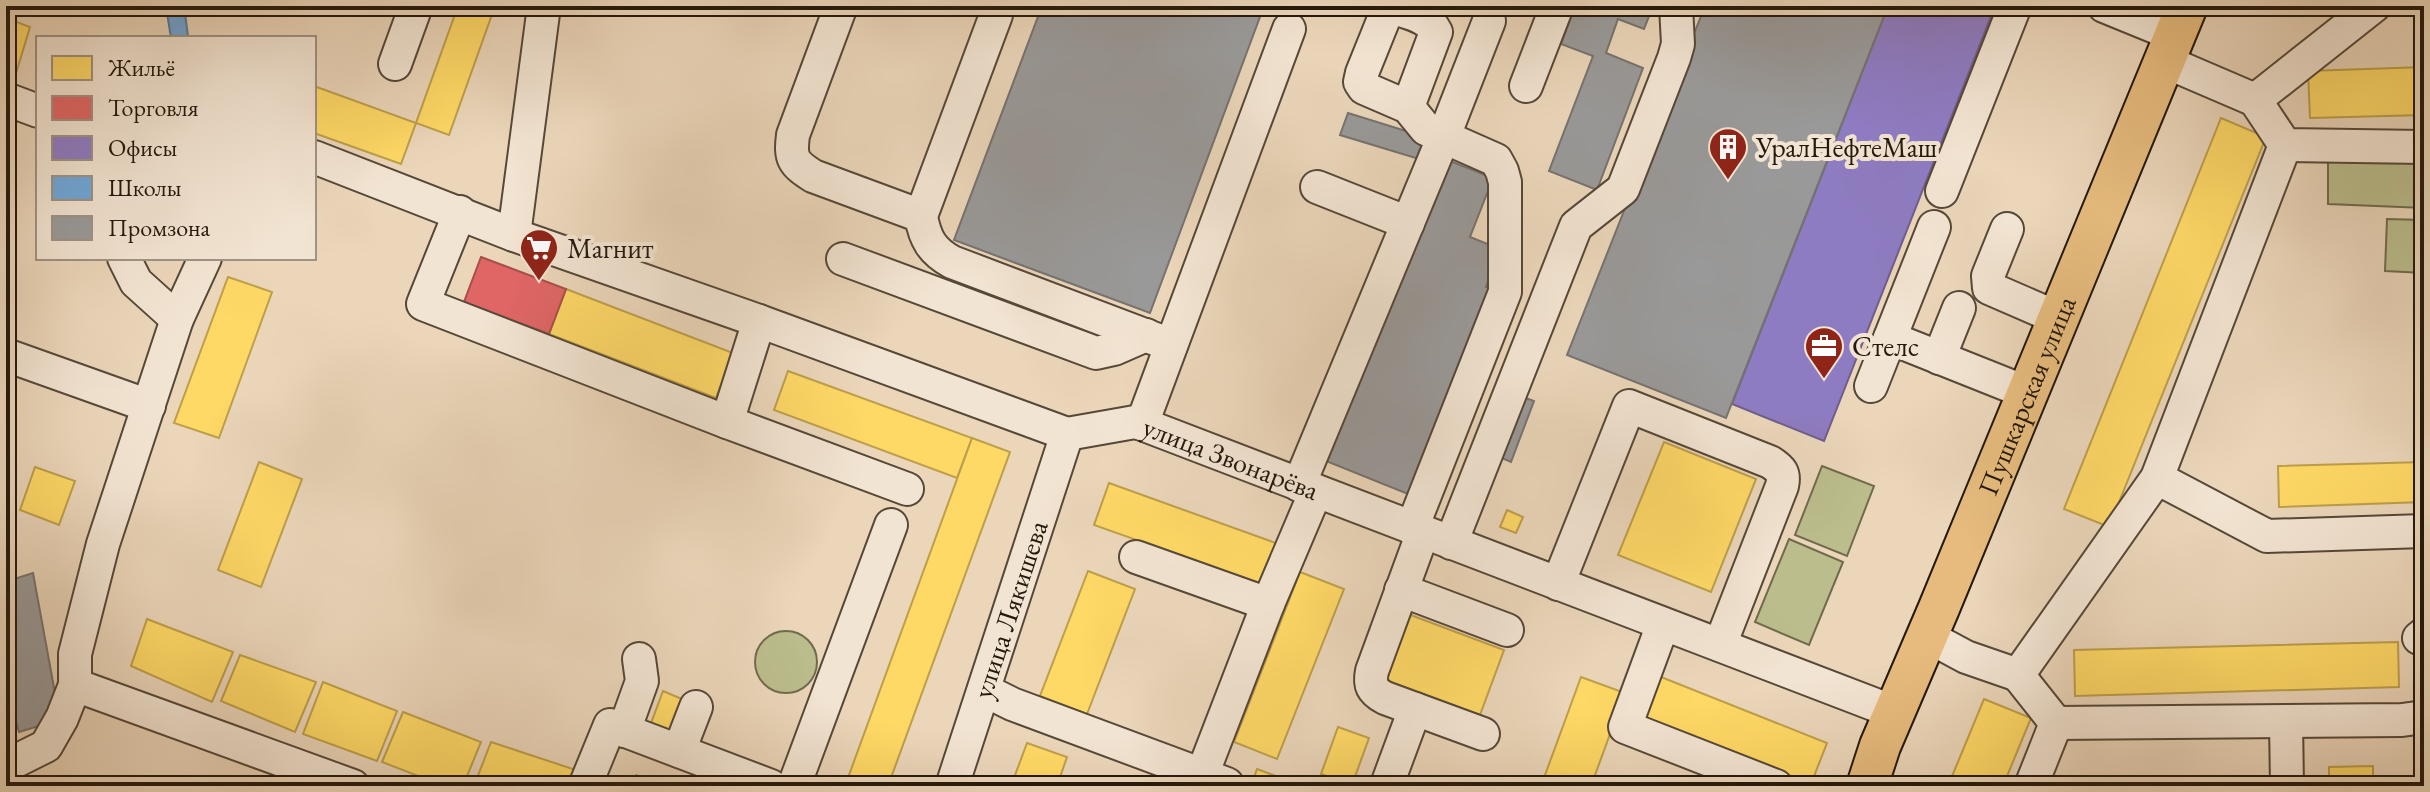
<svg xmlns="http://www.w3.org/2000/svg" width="2430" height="792" viewBox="0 0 2430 792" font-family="'EB Garamond',serif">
	<rect width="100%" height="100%" fill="#ebd6ba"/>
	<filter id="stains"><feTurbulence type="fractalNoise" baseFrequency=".0025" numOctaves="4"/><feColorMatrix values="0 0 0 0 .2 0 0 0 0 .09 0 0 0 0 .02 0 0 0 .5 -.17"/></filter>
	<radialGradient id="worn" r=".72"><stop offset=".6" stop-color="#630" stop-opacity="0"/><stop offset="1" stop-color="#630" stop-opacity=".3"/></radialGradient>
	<g fill="#bbbd8d" stroke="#706b4d" stroke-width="2">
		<polygon points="2328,158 2424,162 2424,208 2328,204"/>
		<polygon points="2387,219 2424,220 2424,273 2385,271"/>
		<polygon points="1822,466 1874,486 1847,556 1795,535"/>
		<polygon points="1789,539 1843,562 1809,645 1755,622"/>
		<circle cx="786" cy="662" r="31"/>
	</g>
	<g fill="#ffd966" stroke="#bd9f4b" stroke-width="2">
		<polygon points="458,6 495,6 449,135 416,123"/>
		<polygon points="6,18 30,27 14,80 6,77"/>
		<polygon points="2424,67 2424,115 2310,118 2308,71"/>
		<polygon points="314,86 416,123 401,164 314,133"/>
		<polygon points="2221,118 2266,137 2109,527 2064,509"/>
		<polygon points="228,277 272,292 219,438 174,423"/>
		<polygon points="566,289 733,353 716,398 549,334"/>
		<polygon points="788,371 972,438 957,478 774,410"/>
		<polygon points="972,438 1010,452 888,786 845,786"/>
		<polygon points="1664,442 1756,479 1711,592 1618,555"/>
		<polygon points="259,462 302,479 261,587 218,570"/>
		<polygon points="2424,462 2424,502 2279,507 2278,466"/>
		<polygon points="35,467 75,481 59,525 20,510"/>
		<polygon points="1109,483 1284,546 1269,587 1094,525"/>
		<polygon points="1507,510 1523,517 1516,533 1500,527"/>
		<polygon points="1088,571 1135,589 1087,714 1040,696"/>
		<polygon points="1300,572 1344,589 1277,759 1234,742"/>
		<polygon points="1408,614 1504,650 1480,715 1383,679"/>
		<polygon points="147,619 233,652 212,702 131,666"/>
		<polygon points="2398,642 2399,687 2075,696 2074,650"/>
		<polygon points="240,655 316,682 295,732 221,701"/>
		<polygon points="1656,675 1827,743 1811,784 1639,716"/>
		<polygon points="1581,677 1625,693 1591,786 1541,786"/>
		<polygon points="323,682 397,711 377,761 303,734"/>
		<polygon points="663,691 682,699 669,733 650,726"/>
		<polygon points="1984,699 2031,718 2003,786 1948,786"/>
		<polygon points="403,712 481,742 463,786 444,786 382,762"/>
		<polygon points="1338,727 1369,738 1352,785 1321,774"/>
		<polygon points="491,742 588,774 583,786 474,786"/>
		<polygon points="1027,743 1067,757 1057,786 1011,786"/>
		<polygon points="2373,766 2373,786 2329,786 2329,767"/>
		<polygon points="1257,769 1300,785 1300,786 1251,786"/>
		<polygon points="636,775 666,786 632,786"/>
	</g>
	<polygon fill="#e06666" stroke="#a84f4b" stroke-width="2" points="481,257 566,289 549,334 464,302"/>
	<polygon fill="#8e7cc3" stroke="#6e5e8c" stroke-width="2" points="1888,6 1995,6 1824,441 1732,404"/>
	<polygon fill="#6fa8dc" stroke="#587d9e" stroke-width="2" points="184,6 188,36 171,38 166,7"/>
	<g fill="#999" stroke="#76736f" stroke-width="2">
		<polygon points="1042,6 1264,6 1150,313 954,240"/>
		<polygon points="1575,6 1653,6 1644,29 1618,19 1606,53 1643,68 1597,190 1549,171 1593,56 1561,44"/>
		<polygon points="1705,6 1888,6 1726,418 1567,355"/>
		<polygon points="1348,113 1425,137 1419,159 1340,135"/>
		<polygon points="1445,159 1493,178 1470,237 1500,249 1486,287 1489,288 1408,494 1326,461"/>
		<polygon points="1520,396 1534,401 1511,462 1497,456"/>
		<polygon points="33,573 57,704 49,723 19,732 6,687 6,575 8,581"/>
	</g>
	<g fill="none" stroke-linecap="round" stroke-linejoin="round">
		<defs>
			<g id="minor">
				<path d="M841,6L793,135C790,159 793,163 813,176L921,216"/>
				<path d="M995,6L996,15L921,216C925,239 932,251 952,262L1171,345"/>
				<polyline points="2104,6 2175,35"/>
				<polyline points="2164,61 2255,100 2374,6"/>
				<polyline points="395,64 416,6"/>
				<polyline points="1526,86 1557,6"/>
				<polyline points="6,99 38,111"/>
				<polyline points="2255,100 2285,145 2424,147"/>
				<path d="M1408,107L1436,32C1429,17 1408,12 1393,8L1385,16L1362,73L1360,82L1364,88L1408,107L1426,129L1496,160L1502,171L1505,182V292L1412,528"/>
				<path id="s1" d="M314,157L514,235L759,321L1067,434L1135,422L1142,424L1894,712"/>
				<polyline points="1317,187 1408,223"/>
				<polyline points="1942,191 2015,6"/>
				<polyline points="460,212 423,304 727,422 907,489"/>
				<polyline points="2007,229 1988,276 1989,288 2058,318"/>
				<polyline points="514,235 544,6"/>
				<polyline points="124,258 136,282 177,319"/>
				<polyline points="843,259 1096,353 1114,349 1146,335"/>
				<polyline points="1890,338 1934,227"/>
				<polyline points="6,355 149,406"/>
				<polyline points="1939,358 1959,308"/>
				<polyline points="1871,386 1890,338 2028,393"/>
				<polyline points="727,422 759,321"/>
				<polyline points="1142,424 1289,29"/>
				<polyline points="2157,478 2267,536 2424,531"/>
				<polyline points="1299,485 1444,136 1489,21"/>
				<path d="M1423,532L1372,671C1369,685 1372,691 1385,698L1483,734"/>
				<polyline points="1451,543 1576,226 1623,189 1674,58 1678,44 1676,6"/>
				<polyline points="1136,557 1268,604 1316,491"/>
				<path d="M1558,584L1629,406L1770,462C1781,469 1785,473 1782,486L1720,645"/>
				<polyline points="1401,590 1507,630"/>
				<polyline points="1663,624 1625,727 1776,786"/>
				<polyline points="1927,636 1966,657 2018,675 2157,478 2285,145"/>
				<polyline points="2419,638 2424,634"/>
				<polyline points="2018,675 2056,723 2402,720 2424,717"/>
				<polyline points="75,685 353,786"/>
				<polyline points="984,690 1012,704 1227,784 1227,786"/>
				<polyline points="2286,721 2287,786"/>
				<polyline points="624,731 642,681 639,659"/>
				<polyline points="679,751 696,707"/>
				<polyline points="6,766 46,746 62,718 75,685 75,654 103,544 177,319 205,258"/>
				<polyline points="1202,775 1268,604"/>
				<polyline points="1388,782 1415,709"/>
				<polyline points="585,786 610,725 771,786"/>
				<polyline points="794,786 891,525"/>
				<path id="s2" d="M952,786L1067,434"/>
				<polyline points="2031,786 2056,723"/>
			</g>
			<g id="major">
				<path id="s3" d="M1867,786L1880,746L1939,608L2187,6"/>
			</g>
		</defs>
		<use href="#minor" stroke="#564838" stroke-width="36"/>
		<use href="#major" stroke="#24190d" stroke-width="44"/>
		<use href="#minor" stroke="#f2e4d2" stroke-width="32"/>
		<use href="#major" stroke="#e6bb7d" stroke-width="40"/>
	</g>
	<defs>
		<symbol id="building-pin" viewBox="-11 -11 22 30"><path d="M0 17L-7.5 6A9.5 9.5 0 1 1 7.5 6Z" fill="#8f2418" stroke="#f2e4d2"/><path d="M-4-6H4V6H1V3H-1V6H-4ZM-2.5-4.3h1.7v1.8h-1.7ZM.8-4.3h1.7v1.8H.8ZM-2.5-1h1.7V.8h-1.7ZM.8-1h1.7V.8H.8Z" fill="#fff"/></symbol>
		<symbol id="supermarket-pin" viewBox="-11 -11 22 30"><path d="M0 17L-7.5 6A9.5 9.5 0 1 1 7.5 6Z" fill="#8f2418" stroke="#f2e4d2"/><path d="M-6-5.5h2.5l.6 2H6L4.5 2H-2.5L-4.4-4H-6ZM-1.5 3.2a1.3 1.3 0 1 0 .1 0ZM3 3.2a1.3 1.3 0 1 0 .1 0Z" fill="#fff"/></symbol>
		<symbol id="office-pin" viewBox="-11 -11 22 30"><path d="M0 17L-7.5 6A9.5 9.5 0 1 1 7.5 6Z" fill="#8f2418" stroke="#f2e4d2"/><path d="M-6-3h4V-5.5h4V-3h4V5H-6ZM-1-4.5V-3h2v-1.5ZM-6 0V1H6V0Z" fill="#fff"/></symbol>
	</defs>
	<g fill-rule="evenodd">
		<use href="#building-pin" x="1706" y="125" width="44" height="60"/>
		<use href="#supermarket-pin" x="517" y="226" width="44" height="60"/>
		<use href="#office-pin" x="1802" y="324" width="44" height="60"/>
	</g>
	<g text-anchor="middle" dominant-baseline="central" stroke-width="8" stroke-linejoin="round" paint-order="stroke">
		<g font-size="28" fill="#24190d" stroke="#f2e4d2" text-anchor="start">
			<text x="1756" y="147">УралНефтеМаш</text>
			<text x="567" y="248">Магнит</text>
			<text x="1852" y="346">Стелс</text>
		</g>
		<g font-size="28" fill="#24190d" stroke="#f2e4d2">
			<text stroke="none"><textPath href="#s3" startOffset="422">Пушкарская улица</textPath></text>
			<text stroke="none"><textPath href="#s1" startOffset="974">улица Звонарёва</textPath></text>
			<text stroke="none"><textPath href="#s2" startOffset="186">улица Лякишева</textPath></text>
		</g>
	</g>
	<rect width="2430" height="792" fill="none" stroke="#ebd6ba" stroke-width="32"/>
	<rect x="8" y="8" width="2414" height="776" fill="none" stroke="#24190d" stroke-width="4"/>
	<rect x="16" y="16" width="2398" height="760" fill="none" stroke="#24190d" stroke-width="2"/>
	<rect x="36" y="36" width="280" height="224" fill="#f2e4d2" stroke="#a09383" stroke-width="2"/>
	<rect x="52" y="56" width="40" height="24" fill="#ffd966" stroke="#a09383" stroke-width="2"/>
	<text x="108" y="76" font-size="24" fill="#24190d">Жильё</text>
	<rect x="52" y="96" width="40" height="24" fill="#e06666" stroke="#a09383" stroke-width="2"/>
	<text x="108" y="116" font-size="24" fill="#24190d">Торговля</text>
	<rect x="52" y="136" width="40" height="24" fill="#8e7cc3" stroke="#a09383" stroke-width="2"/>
	<text x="108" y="156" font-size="24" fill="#24190d">Офисы</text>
	<rect x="52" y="176" width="40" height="24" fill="#6fa8dc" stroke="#a09383" stroke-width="2"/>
	<text x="108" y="196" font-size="24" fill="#24190d">Школы</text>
	<rect x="52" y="216" width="40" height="24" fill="#999999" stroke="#a09383" stroke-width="2"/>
	<text x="108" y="236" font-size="24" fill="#24190d">Промзона</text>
	<rect width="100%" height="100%" filter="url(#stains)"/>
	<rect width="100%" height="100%" fill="url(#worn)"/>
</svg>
